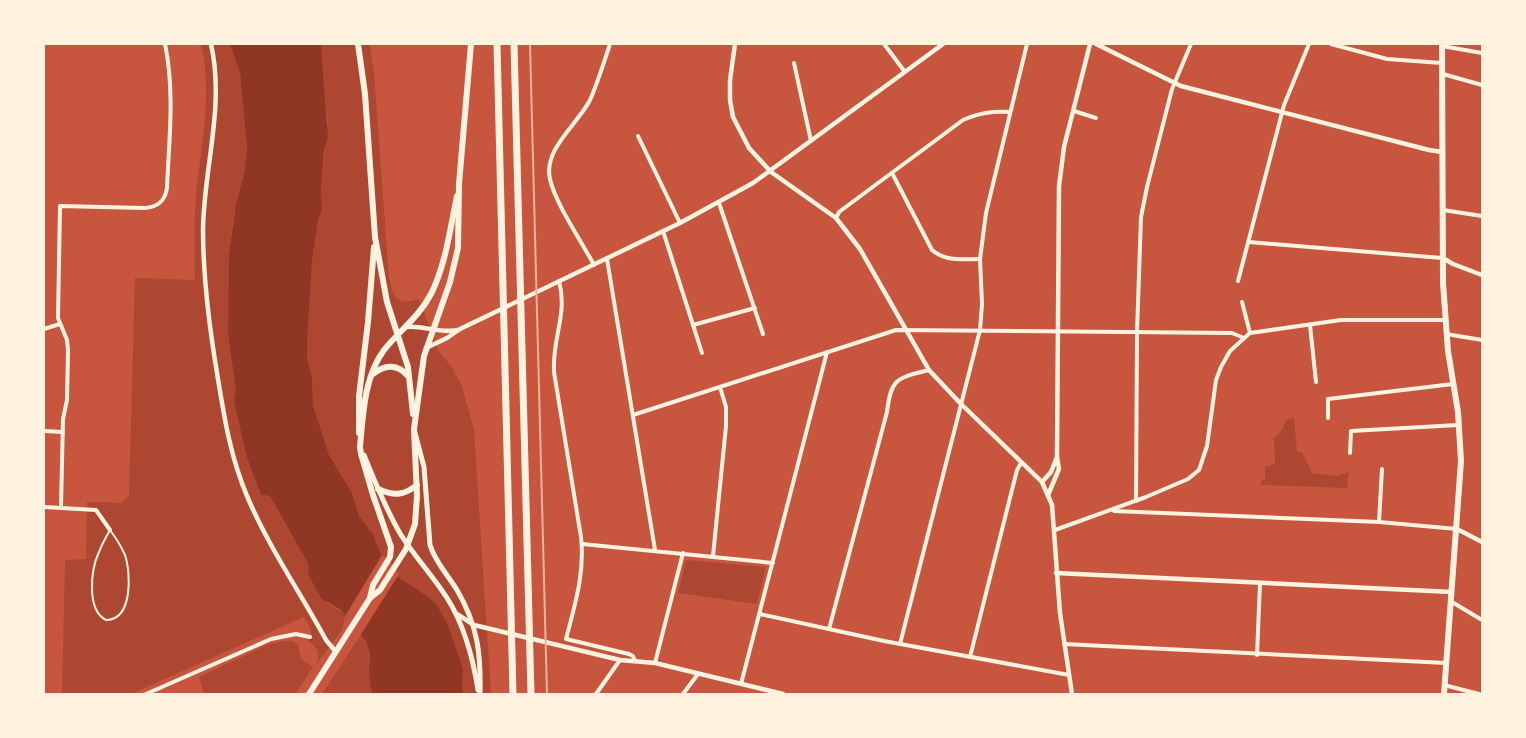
<svg xmlns="http://www.w3.org/2000/svg" width="1526" height="738" viewBox="0 0 1526 738" font-family="Montserrat,sans-serif">
	<rect width="100%" height="100%" fill="#c8553d"/>
	<g fill="#ae4732">
		<path d="M201,44H230L240,73L247,148L244,174L234,214L229,254L228,334L247,458L261,495L270,496L310,565C308,578 319,596 329,604C335,609 340,609 346,615L342,630L316,665C320,655 318,646 308,641L312,632L304,617L131,694H62L65,560L86,559L87,502L122,503L129,495L135,278L195,280C194,252 194,224 196,196C201,143 213,97 201,44Z"/>
		<path d="M321,44H370L374,74L389,278C393,297 397,307 419,299L438,350L451,366L461,384L474,429L491,694H462L463,668L447,623L437,605L430,598L397,577L389,568L380,552L373,534L359,516L352,493L329,455L313,405L312,378L307,357V345L312,261L318,220L322,211L321,188L328,123Z"/>
		<polygon points="1294,418 1297,452 1302,452 1312,473 1337,476 1349,472 1347,488 1261,485 1261,480 1265,479 1265,467 1275,464 1274,438 1282,430 1286,420"/>
		<polygon points="686,560 766,567 757,604 678,593"/>
		<path d="M362,633C373,652 369,673 372,694H322Z"/>
		<polygon points="284,641 292,641 298,645 301,659 313,667 295,694 204,694 199,677 269,644"/>
	</g>
	<polygon fill="#8f3625" points="230,44 321,44 328,136 324,151 321,188 322,211 318,220 312,261 307,345 307,357 312,378 313,405 329,455 352,493 359,516 373,534 380,552 389,568 398,577 430,598 437,605 447,623 463,668 462,694 372,694 369,675 370,655 366,641 341,610 321,598 308,574 309,565 270,496 261,495 247,458 234,401 236,390 228,334 229,254 236,204 244,174 247,148 240,73"/>
	<polygon fill="#c8553d" points="382,555 388,559 399,574 360,636 344,618"/>
	<g fill="none" stroke-linecap="round" stroke-linejoin="round">
		<path stroke="#fff3e0" stroke-width="2" d="M110,530C116,538 121,546 125,555C131,573 133,620 106,620C86,610 91,569 99,552C102,544 106,537 110,530Z"/>
		<g stroke="#fff3e0" stroke-width="4">
			<polyline points="884,44 905,72"/>
			<polyline points="1331,44 1387,59 1442,63"/>
			<polyline points="1442,46 1482,53"/>
			<polyline points="794,63 811,141"/>
			<polyline points="1443,74 1482,85"/>
			<polyline points="1074,111 1096,118"/>
			<polyline points="638,136 680,223"/>
			<path d="M892,173L932,250C946,262 963,259 980,259"/>
			<polyline points="719,203 763,334"/>
			<polyline points="1443,210 1482,216"/>
			<path d="M836,218L839,212L963,120C979,113 992,111 1010,112"/>
			<polyline points="663,231 702,353"/>
			<polyline points="1249,242 1442,258"/>
			<polyline points="607,259 655,550"/>
			<path d="M594,265C582,242 555,203 550,179C543,149 578,124 590,100C598,82 604,62 610,44"/>
			<path d="M559,281C568,314 552,338 554,372L581,537C585,573 575,604 566,639L629,654L633,656L635,661"/>
			<polyline points="1238,281 1284,105 1309,44"/>
			<polyline points="1242,302 1250,333"/>
			<polyline points="693,325 755,308"/>
			<polyline points="1310,325 1316,382"/>
			<polyline points="44,329 60,324"/>
			<polyline points="1446,334 1482,340"/>
			<polyline points="633,415 896,330 1232,333 1244,338"/>
			<polyline points="1328,418 1328,399 1453,384"/>
			<polyline points="44,431 63,432"/>
			<polyline points="1350,453 1351,431 1458,425"/>
			<polyline points="1136,501 1137,332 1141,217 1147,187 1172,89 1191,44"/>
			<polyline points="44,507 96,510 110,530"/>
			<path d="M61,507L63,419L67,400L68,350L67,340L58,318L60,206L145,208C158,207 165,201 167,188C169,140 175,92 165,44"/>
			<polyline points="1114,511 1379,522 1457,529"/>
			<polyline points="1379,522 1382,469"/>
			<polyline points="1055,530 1146,497 1188,479 1199,470 1207,446 1216,380 1221,367 1230,351 1250,333 1341,320 1445,320"/>
			<polyline points="582,544 773,563"/>
			<polyline points="713,556 726,426 726,407 720,387"/>
			<polyline points="1452,602 1482,620"/>
			<polyline points="760,614 884,641 1069,675"/>
			<path d="M829,629L887,412C891,378 897,378 929,370"/>
			<polyline points="900,644 980,330 982,304 980,259 986,213 1027,44"/>
			<polyline points="1064,644 1446,663"/>
			<polyline points="1257,655 1260,583"/>
			<polyline points="970,657 1017,470 1021,463"/>
			<polyline points="655,663 683,553"/>
			<polyline points="741,684 827,352"/>
			<polyline points="1444,685 1479,694"/>
			<polyline points="146,694 271,639 296,634 310,637"/>
			<polyline points="596,694 620,660"/>
			<polyline points="683,694 698,674"/>
		</g>
		<g stroke="#fff3e0" stroke-width="4.5">
			<path d="M211,44C225,106 204,167 203,229C203,278 209,325 217,373C224,416 230,456 247,496C268,546 300,592 326,640L336,652"/>
			<polyline points="735,44 730,80 730,100 733,117 749,148 771,172 836,218 860,249 929,370 960,403 1042,482 1052,505 1060,613 1072,694"/>
			<polyline points="1096,44 1181,86 1429,150 1442,152"/>
			<polyline points="1443,258 1453,264 1482,275"/>
			<path d="M406,327C423,325 441,334 458,330"/>
			<polyline points="426,348 447,338 460,329 680,223 753,183 943,44"/>
			<polyline points="1042,482 1051,472 1057,457"/>
			<polyline points="1048,495 1059,469 1057,457 1059,186 1064,147 1090,44"/>
			<polyline points="1457,529 1482,542"/>
			<polyline points="1056,573 1452,592"/>
			<polyline points="457,614 474,625 620,660 655,663 783,694"/>
		</g>
		<g stroke="#fff3e0" stroke-width="5">
			<path d="M415,433L424,467L430,545C435,562 448,575 457,590C478,626 481,654 480,694"/>
			<path d="M364,455C375,482 386,510 401,535C415,557 433,576 447,598C465,626 473,658 478,690"/>
		</g>
		<g stroke="#fff3e0" stroke-width="6">
			<polyline points="358,44 365,94 375,237 387,302 408,367 413,414"/>
			<polyline points="1442,44 1443,283 1448,351 1458,412 1461,461 1444,694"/>
			<path d="M373,374C385,364 398,364 408,376"/>
			<polyline points="359,433 359,396 368,322 374,247"/>
			<path d="M378,489C394,496 403,496 417,485"/>
			<polyline points="370,598 380,590 406,549 415,524 417,496 414,429 424,356 450,282 458,248 459,184 471,44"/>
			<path d="M309,694L370,598L373,585L390,557L391,547L373,495L361,454L360,447C363,415 364,377 384,350C399,331 419,317 431,294C446,264 450,229 457,196"/>
		</g>
		<g stroke="#fff3e0" stroke-width="7">
			<polyline points="497,44 513,694"/>
			<polyline points="514,44 531,694"/>
		</g>
		<polyline stroke="#e9b49f" stroke-width="2" points="530,44 547,694"/>
	</g>
	<rect width="1526" height="738" fill="none" stroke="#fff3e0" stroke-width="90"/>
</svg>
